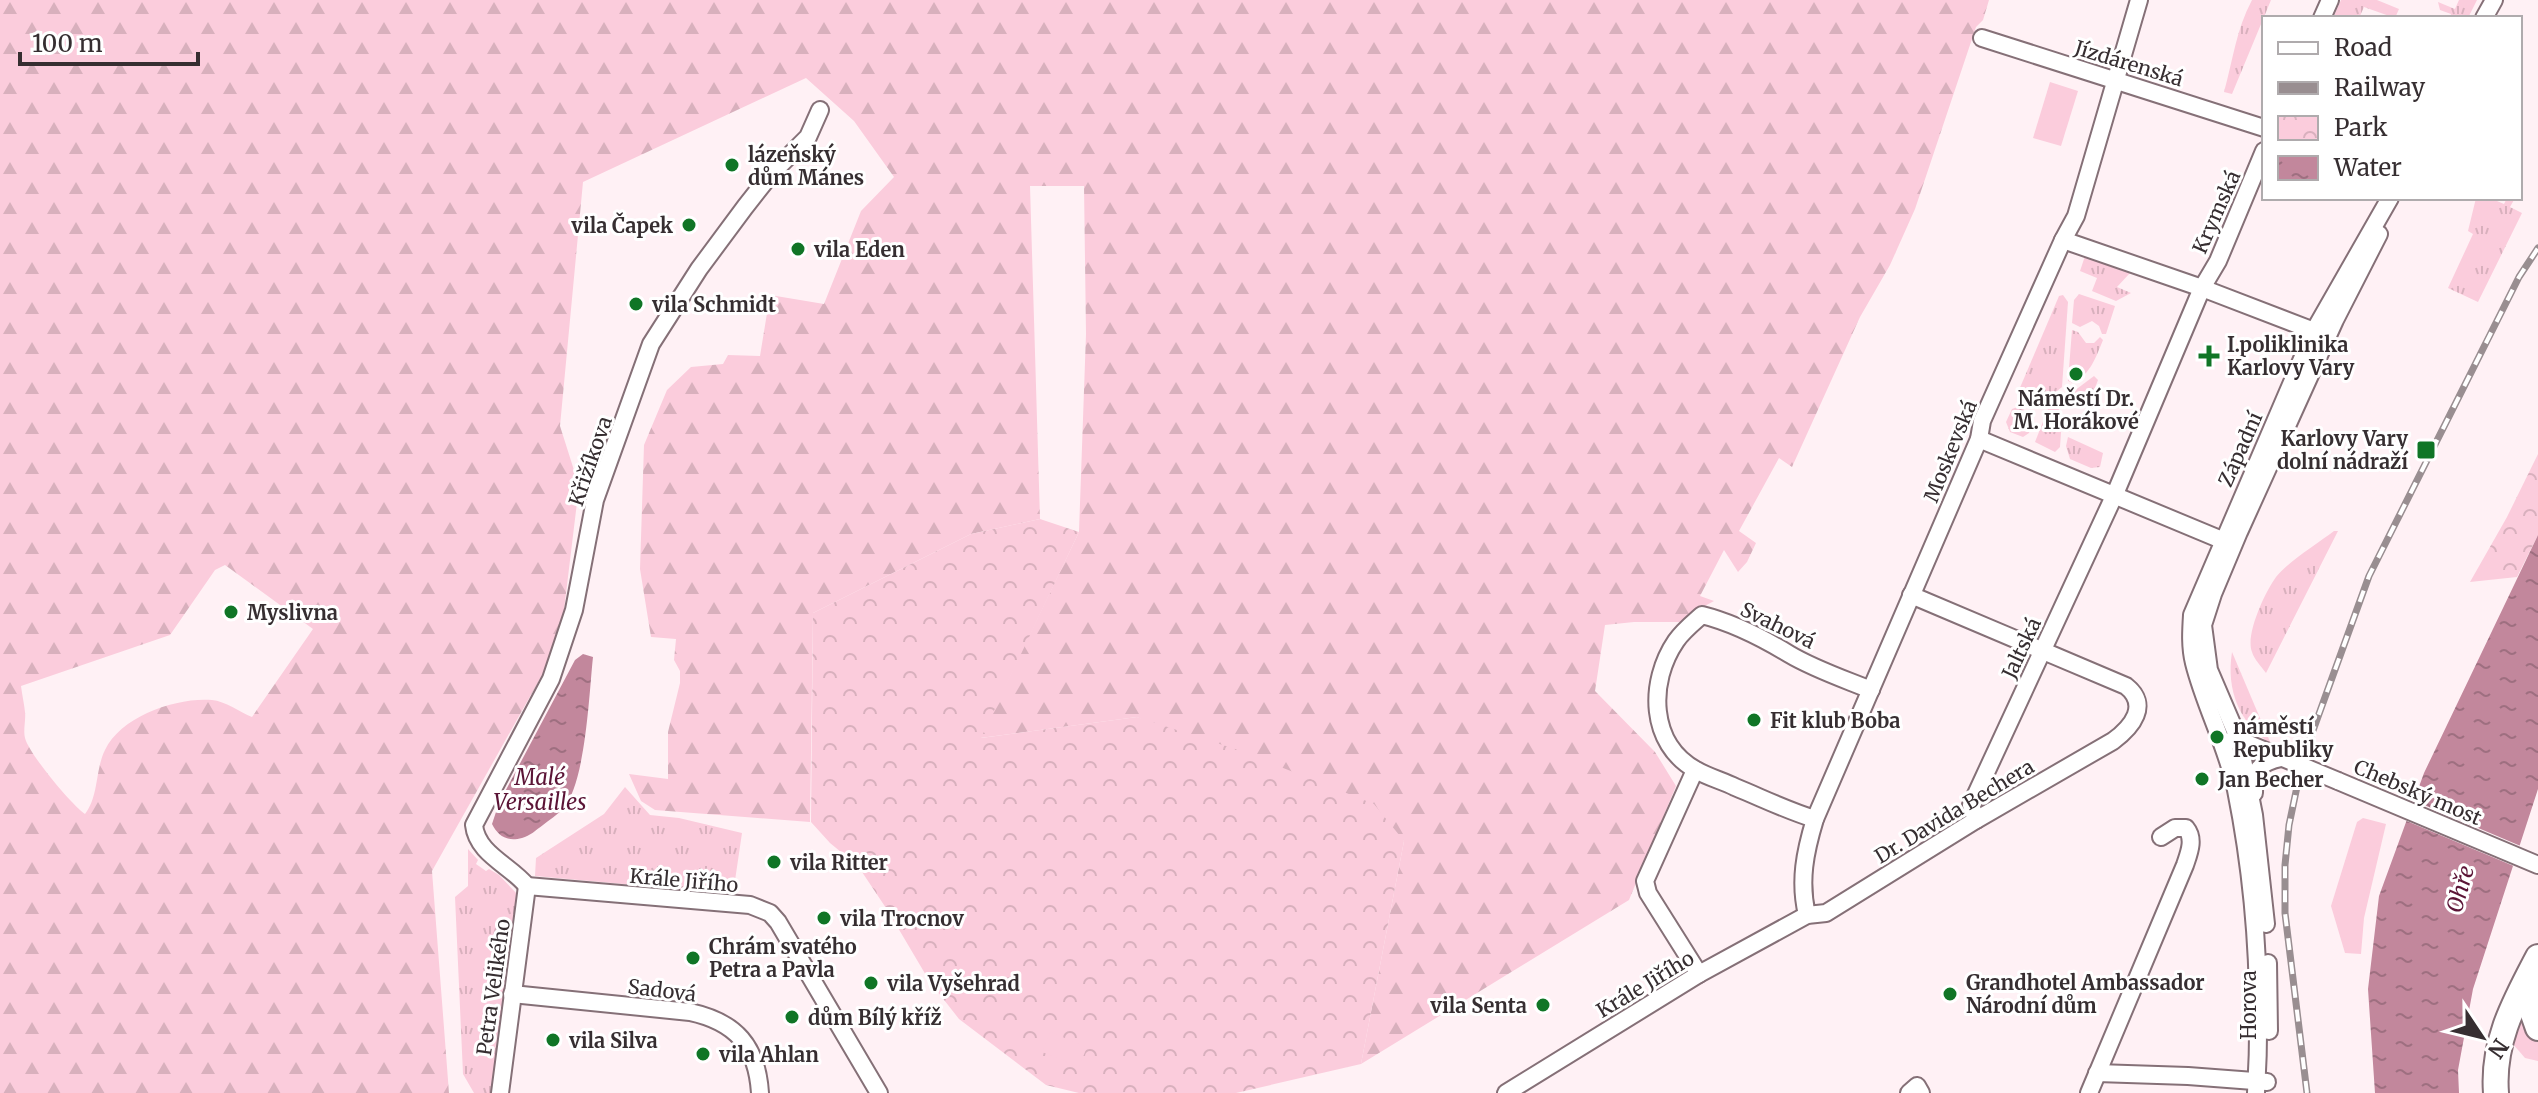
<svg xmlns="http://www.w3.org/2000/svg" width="2538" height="1093" viewBox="0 0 2538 1093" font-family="Merriweather,serif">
	<defs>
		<pattern id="grass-tufts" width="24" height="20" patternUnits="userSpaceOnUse" patternTransform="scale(2)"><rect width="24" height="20" fill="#fbccdc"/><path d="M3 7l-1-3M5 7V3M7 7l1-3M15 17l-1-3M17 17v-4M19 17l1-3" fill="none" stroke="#d8b0bd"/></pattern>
		<pattern id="forest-firs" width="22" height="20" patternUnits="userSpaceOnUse" patternTransform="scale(2)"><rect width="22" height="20" fill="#fbccdc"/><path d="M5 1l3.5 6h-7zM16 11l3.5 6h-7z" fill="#d8b0bd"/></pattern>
		<pattern id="park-crowns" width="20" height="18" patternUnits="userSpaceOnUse" patternTransform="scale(2)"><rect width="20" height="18" fill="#fbccdc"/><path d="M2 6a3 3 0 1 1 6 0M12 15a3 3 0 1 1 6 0" fill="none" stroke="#d8b0bd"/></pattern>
		<pattern id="water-ripples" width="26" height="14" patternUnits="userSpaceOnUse" patternTransform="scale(2)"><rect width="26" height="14" fill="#c2879c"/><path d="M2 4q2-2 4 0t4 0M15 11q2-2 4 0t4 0" fill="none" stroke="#9e6f80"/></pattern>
	</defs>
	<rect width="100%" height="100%" fill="#fff1f5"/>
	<g fill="url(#grass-tufts)">
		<path d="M2252,0H2271L2232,94L2224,92C2233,60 2236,30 2252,0Z"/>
		<polygon points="2341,0 2377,0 2399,9 2395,18 2364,7 2359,18 2333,18"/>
		<polygon points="2459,0 2477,0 2468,18 2450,18 2451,14 2440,10 2438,2 2455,9"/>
		<polygon points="2476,198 2490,198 2504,204 2507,198 2515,198 2510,207 2522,213 2478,302 2448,288 2473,234 2468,231"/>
		<polygon points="2085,256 2128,271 2130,273 2117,287 2131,293 2116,301 2092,291 2097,278 2080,271"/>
		<polygon points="2079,294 2115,306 2106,334 2102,334 2099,326 2092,321 2080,327 2072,323 2074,300"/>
		<polygon points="2063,295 2068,302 2062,387 2052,395 2023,398 2019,390 2059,296"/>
		<path d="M2072,330L2078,332L2086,343H2094L2100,337L2103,340C2096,357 2090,375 2073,383L2068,381Z"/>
		<polygon points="2094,376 2098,380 2090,401 2085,405 2075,405 2068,398 2070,394"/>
		<polygon points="2050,404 2057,405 2062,418 2060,447 2055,452 2035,442"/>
		<polygon points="2020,406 2025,407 2021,414 2023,421 2032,424 2029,433 2023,437 2010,432 2006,422 2012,409"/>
		<polygon points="2068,437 2103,453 2100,467 2091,468 2070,459 2066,446"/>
		<path d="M2334,531H2338L2266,673C2261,666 2254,659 2252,652C2245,635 2265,592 2276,577C2289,561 2317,544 2334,531Z"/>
		<path d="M2232,652L2271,744C2239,723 2226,690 2232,652Z"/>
		<polygon points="625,787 650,815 679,818 742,833 733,894 535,876 536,858 604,814"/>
		<polygon points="468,849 478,860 476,864 486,871 489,869 499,875 517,894 494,1093 474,1093 463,1074 455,897 468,886"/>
		<polygon points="2521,1013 2538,1039 2538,1061 2525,1058 2512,1043"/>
	</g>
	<path fill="url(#forest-firs)" fill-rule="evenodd" d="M0,0H1989L1983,20L1976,27L1915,209L1890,265L1860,317L1792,467L1779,458L1739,531L1756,543L1747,562L1738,572L1724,550L1700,596L1714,601L1701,608L1686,622H1634L1605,625L1595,691L1655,752L1676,786L1629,900L1361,1064L1404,841L1137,717L980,738L1079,532L1086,334L1084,186H1030L1040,519L971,534L813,613L810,822L655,810L641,801L629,774L668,779V732L680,683V671L674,660L676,639L651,637L640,569L644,445L667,390L691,367L723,364L728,355L760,356L770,295L824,304L861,211L894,177L854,121L806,78L583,182L560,426L579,486L560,643L432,871L449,1093H0ZM225,565L313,629L252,717C240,712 225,701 212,700C177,697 121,716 105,750C95,770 99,796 85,814C71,804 29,754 25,738C23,730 26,720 25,712C24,703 22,694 21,686L170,635L215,570Z"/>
	<g fill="url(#park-crowns)">
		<polygon points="2538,454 2538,535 2517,577 2470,582 2507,517"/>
		<polygon points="1040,519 1079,532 981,738 1137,717 1235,749 1374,804 1404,841 1361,1064 1236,1093 1079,1093 1046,1085 959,1019 930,982 888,911 858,866 830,843 811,822 813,613 971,534"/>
	</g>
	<g fill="#fbccdc">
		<polygon points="2050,82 2078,91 2061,146 2033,138"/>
		<polygon points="2363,818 2386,824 2364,918 2361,954 2345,953 2331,906 2357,822"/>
		<polygon points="1050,1032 1087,1047 1079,1067 1042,1052"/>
	</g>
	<g fill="url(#water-ripples)">
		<polygon points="2538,535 2538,789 2473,989 2458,1070 2459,1093 2375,1093 2368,989 2379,896 2424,773"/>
		<path d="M583,654L593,657C589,694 586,782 563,809C557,815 549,820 543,825C536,830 530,836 522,838C507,842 498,836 492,824L499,803L575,660Z"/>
	</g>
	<polygon fill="#fff1f5" points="2410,799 2523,847 2516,867 2402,819"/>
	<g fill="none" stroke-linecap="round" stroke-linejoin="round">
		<defs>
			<g id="minor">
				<polyline points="2322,18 2330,0"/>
				<polyline points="2484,18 2494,0"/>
				<polyline points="1982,38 2264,128"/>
				<polyline points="2063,240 2202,288 2314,331"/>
				<polyline points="1979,439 2229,543"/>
				<polyline points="2232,740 2239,740 2295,763"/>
				<polyline points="1695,770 1645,881 1648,893 1699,974"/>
				<polyline points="2338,781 2538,865"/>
				<path d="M2254,793C2254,770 2258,763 2281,758"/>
				<path d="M1815,819C1788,811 1762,798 1735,787C1723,781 1708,777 1696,770C1649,744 1648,682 1676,641C1683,631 1693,623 1702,615C1734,623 1761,637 1789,654C1814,669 1844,679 1871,690"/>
				<polyline points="1976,820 1971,805 2115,494 2202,288 2218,261 2264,151"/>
				<path d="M527,886C510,865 477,854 474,825L551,679L574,610L595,500L651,344L699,269L745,207L771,174L808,137L820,110"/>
				<polyline points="527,886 750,905 770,913 778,922 879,1093"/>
				<path d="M1807,915C1799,881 1805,852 1815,819L1979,439L1982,421L2063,240L2076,216L2139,0"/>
				<polyline points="2266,924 2254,815 2239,740 2209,670 2203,625 2213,594 2239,532 2335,320 2379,234"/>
				<polyline points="2268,963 2269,1031"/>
				<path d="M512,994L690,1012C736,1022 757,1046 760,1093"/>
				<polyline points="2097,1073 2188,1076 2267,1082"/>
				<polyline points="500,1093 527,886"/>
				<path d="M1506,1093L1699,974L1807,915L1826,913L1976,820L2113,741C2132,727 2150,705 2126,686L1911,595"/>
				<polyline points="1909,1093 1917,1086 1921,1093"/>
				<path d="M2089,1093L2185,865C2189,853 2195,839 2186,828H2175L2161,837"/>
				<path d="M2256,1093C2262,992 2256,890 2236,790C2227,746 2205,707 2194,663C2190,647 2191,631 2192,615L2314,331L2390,198"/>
			</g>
			<g id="highway">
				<polyline points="2530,977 2528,1000 2538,1028"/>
				<path d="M2496,1093C2492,1041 2515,1001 2538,957"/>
			</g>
		</defs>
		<use href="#minor" stroke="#857077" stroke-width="20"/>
		<use href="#highway" stroke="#857077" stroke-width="28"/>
		<use href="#minor" stroke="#fff" stroke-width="16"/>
		<use href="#highway" stroke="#fff" stroke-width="24"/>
		<defs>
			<polyline id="rail" points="2307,1093 2285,913 2285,865 2289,825 2303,758 2369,576 2519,277 2538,248"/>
		</defs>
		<use href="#rail" stroke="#998e91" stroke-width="7"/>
		<use href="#rail" stroke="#fff" stroke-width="4" stroke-dasharray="12" stroke-linecap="butt"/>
		<defs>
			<polyline id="minor-bridge" points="2295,763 2338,781"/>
		</defs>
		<use href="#minor-bridge" stroke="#857077" stroke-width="20" stroke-linecap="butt"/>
		<use href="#minor-bridge" stroke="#fff" stroke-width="16"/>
	</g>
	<g fill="#107526" stroke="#fff" stroke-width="3">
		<circle cx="732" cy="165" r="8"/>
		<circle cx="689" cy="225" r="8"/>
		<circle cx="798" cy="249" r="8"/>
		<circle cx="636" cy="304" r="8"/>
		<path d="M2205 344h8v8h8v8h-8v8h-8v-8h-8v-8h8z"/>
		<circle cx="2076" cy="374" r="8"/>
		<rect x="2416" y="440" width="20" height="20" rx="4"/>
		<circle cx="231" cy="612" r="8"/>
		<circle cx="1754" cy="720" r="8"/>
		<circle cx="2217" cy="737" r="8"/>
		<circle cx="2202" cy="779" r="8"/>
		<circle cx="774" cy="862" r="8"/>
		<circle cx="824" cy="918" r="8"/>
		<circle cx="693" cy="958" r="8"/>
		<circle cx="871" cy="983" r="8"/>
		<circle cx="1950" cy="994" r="8"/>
		<circle cx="1543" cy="1005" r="8"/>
		<circle cx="792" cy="1017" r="8"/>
		<circle cx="553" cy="1040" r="8"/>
		<circle cx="703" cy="1054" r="8"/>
	</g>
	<g text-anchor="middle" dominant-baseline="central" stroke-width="6" stroke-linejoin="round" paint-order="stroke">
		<g font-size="20" fill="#362e31" stroke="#fff">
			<text transform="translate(2129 63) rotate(17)">Jízdárenská</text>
			<text transform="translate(2216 212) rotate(-66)">Krymská</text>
			<text transform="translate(2240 449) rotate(-66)">Západní</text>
			<text transform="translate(1950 451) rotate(-68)">Moskevská</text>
			<text transform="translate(590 461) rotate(-71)">Křižíkova</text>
			<text transform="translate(1778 625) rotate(26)">Svahová</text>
			<text transform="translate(2021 648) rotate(-65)">Jaltská</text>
			<text transform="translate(2418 792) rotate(23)">Chebský most</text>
			<text transform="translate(1954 811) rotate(-31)">Dr. Davida Bechera</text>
			<text transform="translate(684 880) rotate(5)">Krále Jiřího</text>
			<text transform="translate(1645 984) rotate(-31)">Krále Jiřího</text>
			<text transform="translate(493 987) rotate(-82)">Petra Velikého</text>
			<text transform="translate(662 990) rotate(7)">Sadová</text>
			<text transform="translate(2248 1005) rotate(-90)">Horova</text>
		</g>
		<g font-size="20" font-weight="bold" fill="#362e31" stroke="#fff" text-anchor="start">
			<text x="748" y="154">lázeňský<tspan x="748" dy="23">dům Mánes</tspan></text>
			<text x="673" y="225" text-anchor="end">vila Čapek</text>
			<text x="814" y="249">vila Eden</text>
			<text x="652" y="304">vila Schmidt</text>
			<text x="2227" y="344">I.poliklinika<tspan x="2227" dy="23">Karlovy Vary</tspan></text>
			<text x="2076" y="398" text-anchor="middle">Náměstí Dr.<tspan x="2076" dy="23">M. Horákové</tspan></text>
			<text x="2408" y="438" text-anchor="end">Karlovy Vary<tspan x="2408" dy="23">dolní nádraží</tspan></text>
			<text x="247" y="612">Myslivna</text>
			<text x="1770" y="720">Fit klub Boba</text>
			<text x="2233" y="726">náměstí<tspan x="2233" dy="23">Republiky</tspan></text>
			<text x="2218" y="779">Jan Becher</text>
			<text x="790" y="862">vila Ritter</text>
			<text x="840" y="918">vila Trocnov</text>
			<text x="709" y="946">Chrám svatého<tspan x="709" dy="23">Petra a Pavla</tspan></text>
			<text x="1966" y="982">Grandhotel Ambassador<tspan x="1966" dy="23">Národní dům</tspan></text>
			<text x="887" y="983">vila Vyšehrad</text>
			<text x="1527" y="1005" text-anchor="end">vila Senta</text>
			<text x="808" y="1017">dům Bílý kříž</text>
			<text x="569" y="1040">vila Silva</text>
			<text x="719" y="1054">vila Ahlan</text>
		</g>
		<g font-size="22" font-style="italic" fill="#5b1436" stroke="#fff">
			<text x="540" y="777">Malé<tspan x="540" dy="25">Versailles</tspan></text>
			<text transform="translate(2460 889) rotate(-74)">Ohře</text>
		</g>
	</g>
	<rect x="2262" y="16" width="260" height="184" fill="#ffffff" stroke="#afabad" stroke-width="2"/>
	<rect x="2278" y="42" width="40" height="12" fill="#ffffff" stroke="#afabad" stroke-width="2"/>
	<text x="2334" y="56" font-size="24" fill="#362e31">Road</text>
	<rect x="2278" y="82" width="40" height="12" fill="#998e91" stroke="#afabad" stroke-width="2"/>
	<text x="2334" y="96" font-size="24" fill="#362e31">Railway</text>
	<rect x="2278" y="116" width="40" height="24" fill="url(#park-crowns)" stroke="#afabad" stroke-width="2"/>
	<text x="2334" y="136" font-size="24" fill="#362e31">Park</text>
	<rect x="2278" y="156" width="40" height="24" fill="url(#water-ripples)" stroke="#afabad" stroke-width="2"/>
	<text x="2334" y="176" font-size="24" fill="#362e31">Water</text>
	<g transform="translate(2482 1037) rotate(125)" stroke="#ffffff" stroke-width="6" paint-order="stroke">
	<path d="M0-6L14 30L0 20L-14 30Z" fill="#362e31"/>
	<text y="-12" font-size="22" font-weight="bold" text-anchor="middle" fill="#362e31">N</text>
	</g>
	<path d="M20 52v12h178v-12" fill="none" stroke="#362e31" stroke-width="4"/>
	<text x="32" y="52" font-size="24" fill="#362e31" stroke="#ffffff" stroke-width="6" paint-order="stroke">100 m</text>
</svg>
